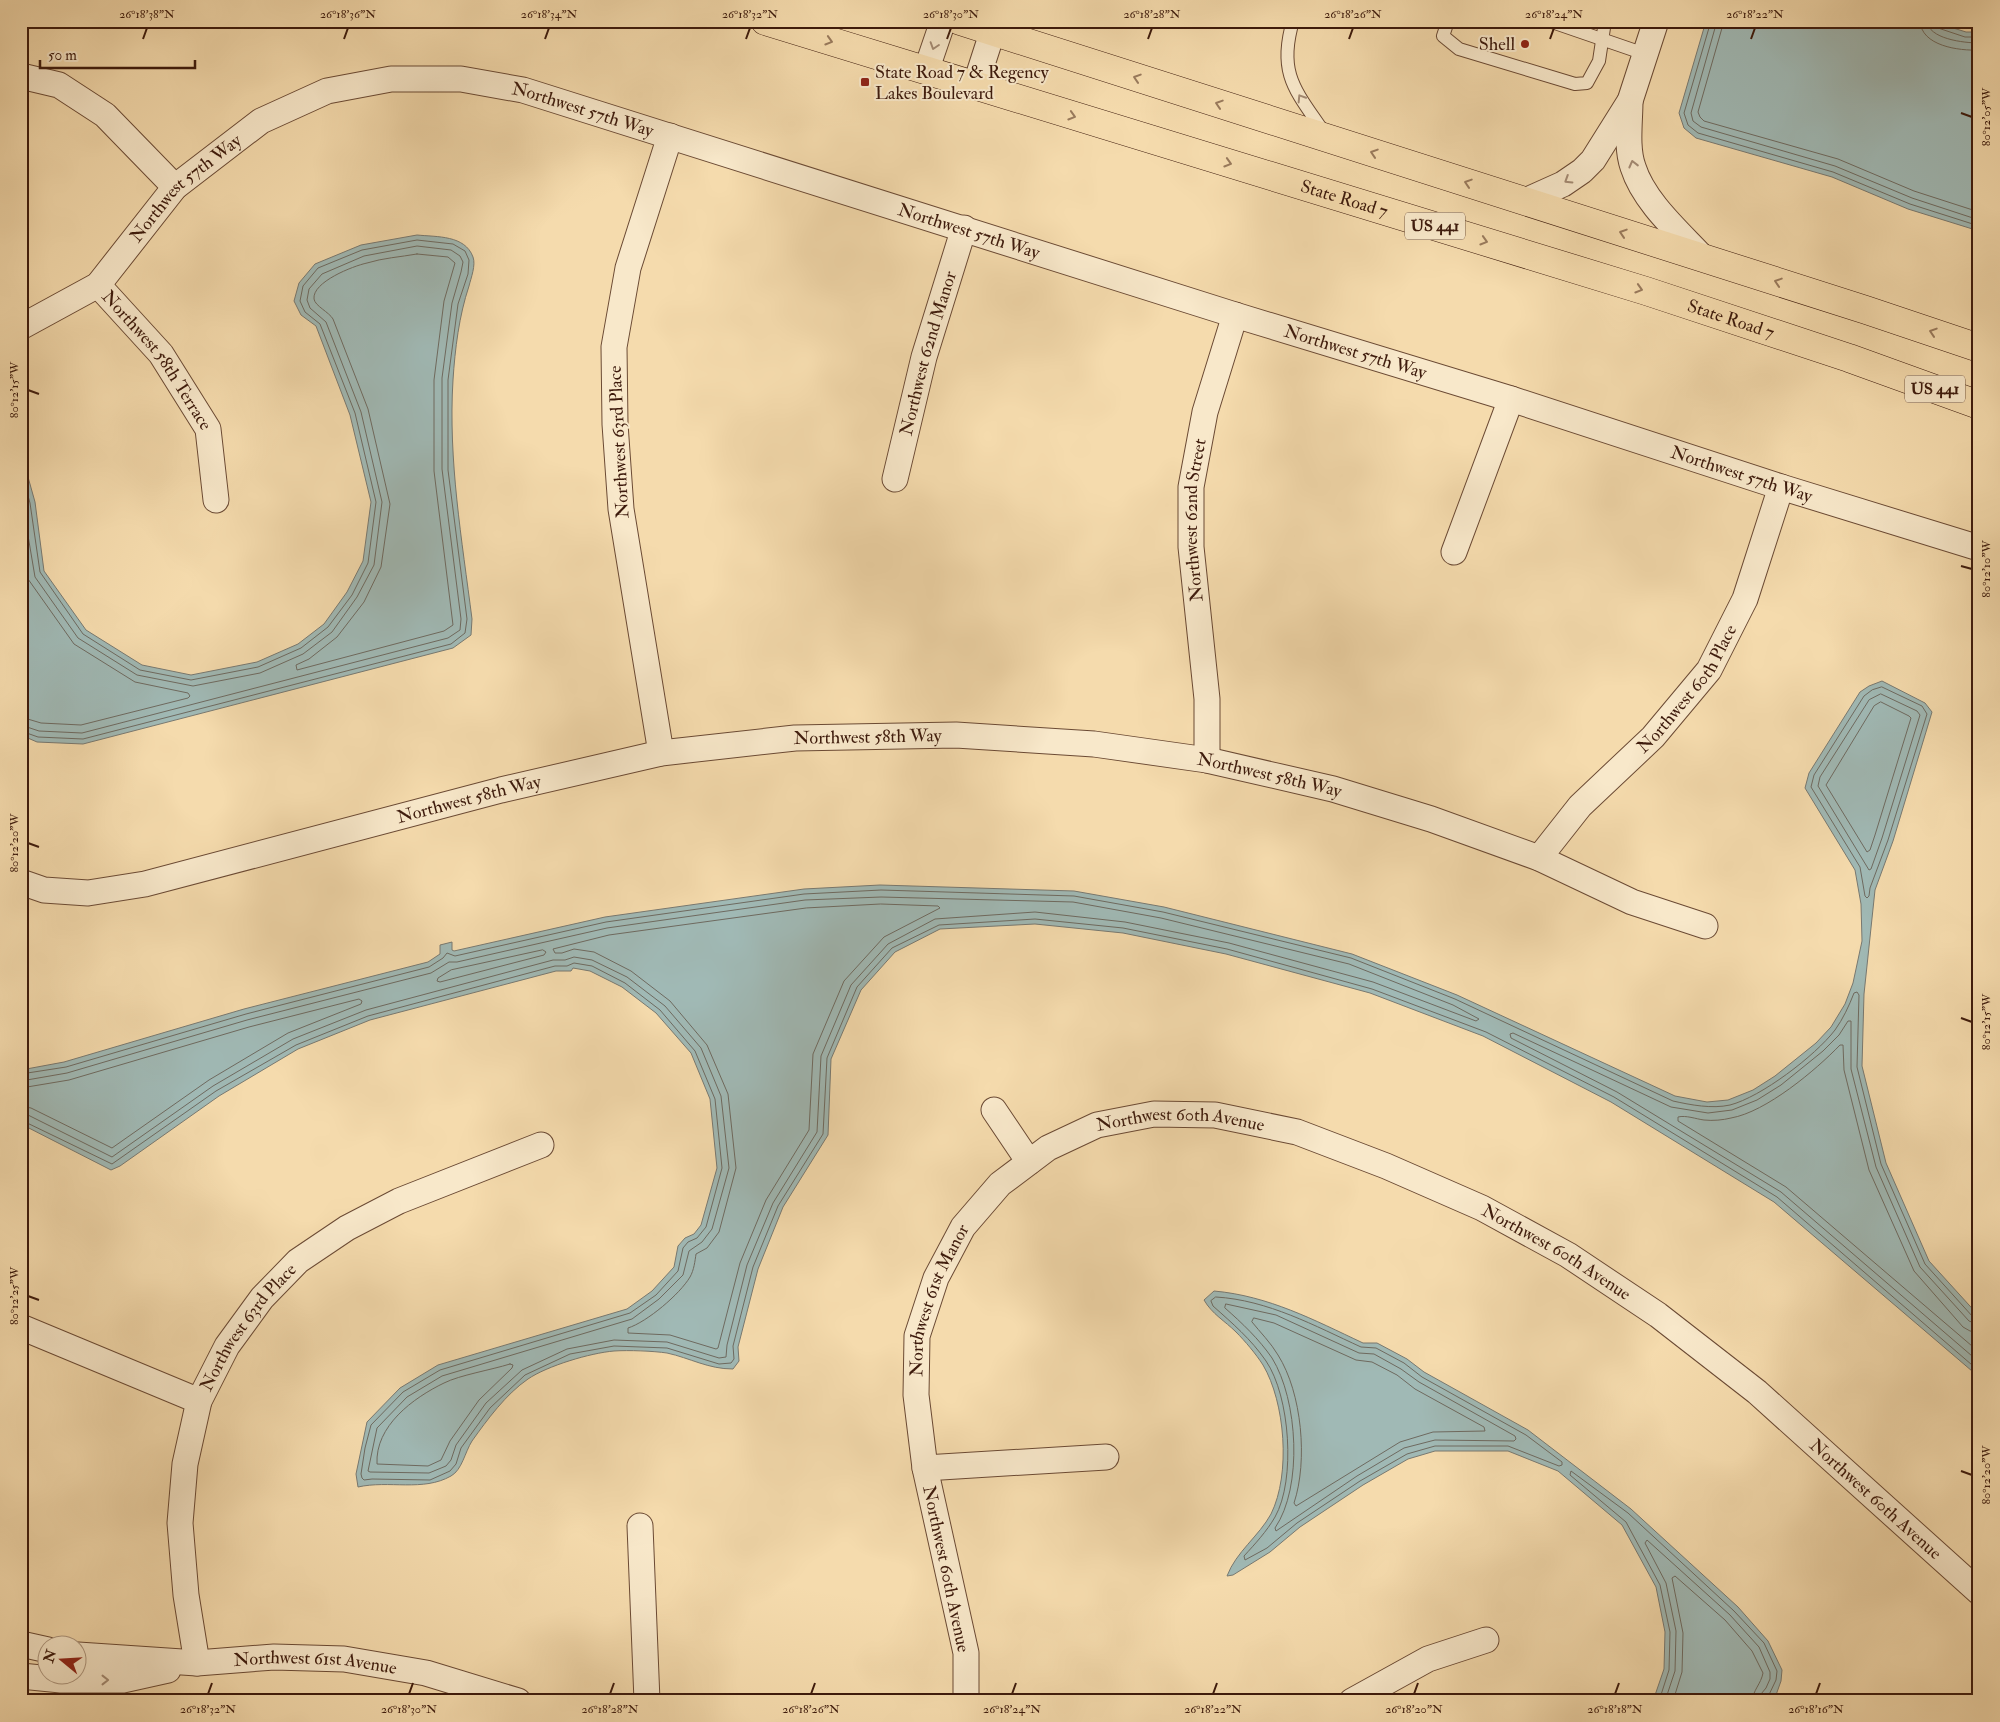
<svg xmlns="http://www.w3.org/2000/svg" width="2000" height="1722" viewBox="0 0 2000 1722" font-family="'IM FELL Double Pica',serif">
	<rect width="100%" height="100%" fill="#f5dbad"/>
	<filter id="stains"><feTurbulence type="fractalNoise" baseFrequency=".004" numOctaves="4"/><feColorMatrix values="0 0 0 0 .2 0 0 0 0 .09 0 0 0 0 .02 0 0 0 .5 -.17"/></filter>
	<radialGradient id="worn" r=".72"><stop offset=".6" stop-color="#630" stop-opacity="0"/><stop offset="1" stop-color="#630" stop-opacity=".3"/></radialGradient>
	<g fill="#a0b9b5" stroke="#787971">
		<polygon points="1706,21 1931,21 1966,32 1979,32 1979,231 1908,209 1832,177 1696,138 1684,128 1679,113"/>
		<path d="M417,235C437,237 465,235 473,257C476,265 471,278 469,286C459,316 455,349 453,380C448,460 462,540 472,619L471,635L453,648L83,744L37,742L21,735V452L35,502L44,571L86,630L142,665L191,675L257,662L298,644L324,624L347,592L363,561L371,502L350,415L316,326L301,315L294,301L299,283L315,264L361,245Z"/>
		<path d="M1882,681L1925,703L1932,712L1893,841L1875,890L1864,994L1862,1066L1886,1163L1929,1261L1979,1316V1377L1774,1202L1611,1102L1483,1036L1370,993L1226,954L1123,933L1035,924L940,929L895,952L861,990L831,1059L828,1135L783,1207L758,1269L738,1347L739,1361L733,1369C708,1369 690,1358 667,1353C653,1351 629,1350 614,1351C590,1353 547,1366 528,1379C506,1394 487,1420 472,1441C465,1452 462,1470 451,1476C423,1492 389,1480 358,1487L356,1474L367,1422L400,1388L438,1365L627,1309L652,1291L674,1267L678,1246L685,1238L694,1234L701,1225L717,1168L710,1099L691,1053L656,1013L622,987L590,971L573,968L571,971H556L370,1020L298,1049L219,1096L120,1166L111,1170L21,1124V1070L64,1062L244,1009L428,962L440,954V945L452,942V950L454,951L605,917L804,889L880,885L1074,891L1164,907L1352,954L1457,995L1675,1096L1707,1102L1728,1100L1753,1090L1775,1076L1816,1043L1831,1027L1845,1004L1853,983L1862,941L1861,904L1855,870L1805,788L1809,773L1860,692L1869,686Z"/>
		<path d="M1214,1291C1269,1296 1314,1320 1363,1343H1377L1407,1359L1424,1372L1528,1430L1631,1509L1738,1607L1768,1641L1782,1670L1781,1681L1776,1695L1769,1701H1653L1664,1669L1665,1632L1656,1587L1622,1525L1558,1471L1508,1451H1435L1408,1459L1363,1485L1300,1527L1270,1552L1233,1575L1227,1576C1236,1552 1259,1536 1271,1514C1291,1474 1285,1402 1263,1365C1256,1354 1245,1341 1236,1332C1225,1321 1212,1314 1204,1300Z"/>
	</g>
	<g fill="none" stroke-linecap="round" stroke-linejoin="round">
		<g stroke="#6e6a60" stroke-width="1">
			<polyline points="1711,21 1684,113 1688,125 1698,133 1833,172 1910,204 1979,226"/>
			<polyline points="1717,21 1691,113 1693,121 1701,127 1835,166 1912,198 1979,220"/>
			<polyline points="1724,21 1698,112 1700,117 1704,121 1838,159 1914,191 1979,212"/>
			<path d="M1920,21C1921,46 1959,51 1979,50"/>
			<path d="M1927,21C1928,39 1964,43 1979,43"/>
			<polyline points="1934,21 1934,26 1938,28 1965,37 1979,37"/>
			<path d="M417,254L448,257L455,263L444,301L434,380V471L453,625L444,631L297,670L296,665L309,659L337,637L364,602L381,567L390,504L368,409L333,319C329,312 315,306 314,299C312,282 353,266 367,263C383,258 400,257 417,254Z"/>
			<polyline points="21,471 30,503 40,572 83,634 140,670 191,680 258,667 301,648 328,627 352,595 368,563 376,502 355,413 320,324 305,312 300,301 303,286 318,268 362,250 417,240 453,244 465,251 469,260 468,274 458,304 448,380 448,470 467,619 465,633 451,644 83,739 38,737 21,731"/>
			<polyline points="21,494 35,577 78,638 137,675 193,686 260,673 303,654 332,632 357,597 374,565 382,502 361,412 326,322 310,308 307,300 309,289 322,274 364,256 417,246 451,250 460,256 463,262 461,272 452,303 442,378 442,469 461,619 460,630 448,638 82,733 39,731 21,725"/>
			<polyline points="21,546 28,579 74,644 135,682 188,693 190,696 188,698 81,725 41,723 21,717"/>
			<polygon points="1882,687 1922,706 1927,714 1888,840 1870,888 1869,896 1867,898 1865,896 1860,867 1811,787 1814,775 1864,696 1872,690"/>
			<polygon points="1881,694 1917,711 1920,715 1882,838 1871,869 1869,870 1818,786 1820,777 1869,700"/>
			<polygon points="1881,702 1909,716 1911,718 1875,835 1870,850 1867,852 1826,785 1874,706"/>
			<path d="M881,904L938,906L940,908L884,937L844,981L813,1054L809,1130L766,1200L740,1263L718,1348L716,1349L670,1335L628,1333V1328C647,1322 680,1294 690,1277C694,1270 695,1261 696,1254L707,1248L719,1232L736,1168L728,1094L707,1045L670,1001L631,971L594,952L574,949L562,953H555L553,949L609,935L806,908Z"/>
			<polygon points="543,950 546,952 544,955 440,982 437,981 438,978 451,970"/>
			<path d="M21,1074L66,1067L246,1014L429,967L443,958L447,953L455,956L606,922L804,894L881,890L1074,896L1163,912L1351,958L1455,999L1673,1101C1691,1105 1712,1109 1730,1105C1761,1097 1815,1056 1835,1030C1843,1019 1849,1006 1854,993L1857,992L1859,995L1857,1067L1881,1164L1925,1264L1973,1317L1979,1319"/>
			<polyline points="21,1081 67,1073 247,1020 431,973 449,962 457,962 607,928 805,900 881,897 1073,902 1161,918 1349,964 1453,1005 1479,1019 1476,1021 1373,982 1229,943 1125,922 1035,912 935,919 888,944 851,985 821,1056 817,1132 773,1203 747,1265 727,1345 726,1357 719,1358 667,1342 614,1340 567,1349 522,1370 486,1403 456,1445 451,1460 446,1466 429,1473 370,1472 368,1471 377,1428 407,1397 442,1376 632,1319 659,1299 683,1275 689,1251 702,1242 712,1229 729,1168 721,1096 701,1048 665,1006 627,977 592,960 574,957 565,960 553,960 366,1010 293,1039 213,1086 112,1157 28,1115 21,1114"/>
			<polyline points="21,1088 69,1080 249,1027 359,999 362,1001 361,1004 288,1033 209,1080 112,1148 31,1108 21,1106"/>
			<polyline points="21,1120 112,1164 216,1091 296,1045 368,1016 555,966 567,966 574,963 592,966 625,983 660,1010 695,1051 715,1099 722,1168 706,1227 697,1238 688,1242 683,1248 678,1271 656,1295 630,1313 440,1370 403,1392 371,1425 365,1448 361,1474 362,1478 364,1480 372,1479 430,1480 450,1471 456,1464 461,1448 490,1408 525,1375 570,1354 614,1346 667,1348 719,1364 731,1363 734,1359 733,1346 753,1267 778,1206 823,1134 827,1058 857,987 892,948 939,925 1035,919 1123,928 1227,949 1372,989 1486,1032 1614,1097 1777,1197 1979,1371"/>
			<path d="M1216,1297C1268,1300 1315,1326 1361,1347L1376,1348L1404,1363L1422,1377L1526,1435L1562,1462V1465L1559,1466L1508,1446H1435L1407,1454L1360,1481L1297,1523L1267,1548L1245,1560L1244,1556C1255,1544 1267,1531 1275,1517C1296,1480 1290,1396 1266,1361C1251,1339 1232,1323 1213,1306L1211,1301Z"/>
			<path d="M1226,1304L1276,1315L1359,1353L1374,1354L1401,1369L1419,1382L1515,1436L1516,1439L1514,1441L1435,1440L1404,1448L1357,1476L1276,1531L1275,1528C1303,1487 1298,1400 1272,1358C1259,1339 1242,1323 1225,1308Z"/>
			<path d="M1254,1318L1274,1323L1356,1360L1372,1362L1397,1375L1415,1389L1484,1427L1485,1431L1433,1432L1400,1442L1296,1506L1294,1503C1308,1461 1302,1393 1278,1355C1271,1343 1260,1332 1252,1322Z"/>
			<polyline points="1979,1325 1969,1321 1920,1267 1876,1167 1851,1069 1851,1021 1848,1021 1839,1035 1823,1051 1781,1085 1757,1100 1732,1110 1708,1113 1671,1107 1513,1033 1510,1034 1511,1038 1617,1092 1781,1192 1979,1362"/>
			<path d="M1979,1332L1970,1331L1963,1327L1914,1271L1869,1170L1844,1070L1843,1045H1840C1816,1070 1766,1112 1731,1118C1723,1120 1713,1121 1704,1120C1696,1119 1686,1115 1678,1117V1121L1786,1187L1979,1352"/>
			<path d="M510,1364L513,1365L512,1368L479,1400L450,1441L441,1460L428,1466L377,1464C375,1426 413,1398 444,1383C460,1375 491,1370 510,1364Z"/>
			<polyline points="1659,1701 1669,1670 1670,1632 1660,1585 1626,1522 1570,1475 1571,1471 1628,1513 1734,1611 1764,1643 1777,1671 1776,1680 1766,1701"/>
			<polyline points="1665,1701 1675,1671 1676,1631 1666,1583 1645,1543 1647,1540 1730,1615 1759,1647 1770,1672 1770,1679 1766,1688 1761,1694 1760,1701"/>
			<path d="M1673,1701L1682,1672L1683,1633L1672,1578L1675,1576L1725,1620L1752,1651L1763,1673C1761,1684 1753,1690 1752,1701"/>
		</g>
		<defs>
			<g id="lane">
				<path d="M1293,21C1277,75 1297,92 1325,134"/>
				<polyline points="1448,21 1443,36 1459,49 1575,84 1587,83 1599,61 1605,21"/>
				<polyline points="1549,21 1645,54"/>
			</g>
			<g id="street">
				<polyline points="926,71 943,21"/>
				<polyline points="21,76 59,85 105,115 175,187"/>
				<polyline points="975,86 996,21"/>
				<path d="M1630,101C1630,122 1626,147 1633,167C1644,202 1679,232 1703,258"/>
				<polyline points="1525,201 1563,184 1582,171 1593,160 1630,101 1656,21"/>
				<path id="s1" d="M98,285L161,354L208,429L216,500"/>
				<path id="s2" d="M21,327L98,285L175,187L261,121L327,91L391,79H461L523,90L1235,315L1511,399L1781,487L1979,548"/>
				<path id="s3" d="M895,479L924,357L964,228"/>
				<polyline points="1454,552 1511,399"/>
				<polyline points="661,753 621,509 615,424 614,347 628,268 670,136"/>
				<path id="s4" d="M1207,760V699L1191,547V487L1205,412L1235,315"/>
				<path id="s5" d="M1539,858L1580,806L1653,737L1709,670L1745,599L1781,487"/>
				<path id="s6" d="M21,882L44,890L88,893L145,884L501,790L661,753L795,738L956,735L1094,744L1207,760L1333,789L1431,819L1539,858L1632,902L1705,926"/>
				<polyline points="994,1110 1029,1162"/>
				<polyline points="21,1327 199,1401"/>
				<polyline points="925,1468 1106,1457"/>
				<polyline points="640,1526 647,1701"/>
				<polyline points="21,1644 48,1650"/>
				<path id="s7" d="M78,1655L197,1663L274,1657L344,1659L426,1673L518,1701"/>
				<path id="s8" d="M197,1663L186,1595L180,1523L185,1464L199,1401L227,1346L262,1298L298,1261L347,1228L399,1201L541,1145"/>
				<polyline points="21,1676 61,1680 123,1680 168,1670"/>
				<path id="s9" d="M966,1701V1653L925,1468L916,1395L917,1336L936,1278L963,1227L1000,1184L1048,1148L1097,1125L1154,1114L1215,1115L1297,1132L1386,1166L1482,1208L1568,1255L1658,1315L1757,1392L1979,1592"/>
				<polyline points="1352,1701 1428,1659 1486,1640"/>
			</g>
			<g id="primary">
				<path id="s10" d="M765,21L1646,291L1849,358L1979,405"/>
				<polyline points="960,21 1866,310 1979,348"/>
			</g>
		</defs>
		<use href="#lane" stroke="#6b4a34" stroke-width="14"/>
		<use href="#street" stroke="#6b4a34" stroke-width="27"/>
		<use href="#primary" stroke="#3d1a0c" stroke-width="29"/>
		<use href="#lane" stroke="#f8e8ca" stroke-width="12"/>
		<use href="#street" stroke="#f8e8ca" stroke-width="25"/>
		<use href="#primary" stroke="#f5dbad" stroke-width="28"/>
	</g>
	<defs><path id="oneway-chevron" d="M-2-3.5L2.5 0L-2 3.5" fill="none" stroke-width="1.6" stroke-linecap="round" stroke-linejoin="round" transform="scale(1.25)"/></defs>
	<g stroke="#997a5c">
		<use href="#oneway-chevron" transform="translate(829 41) rotate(17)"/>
		<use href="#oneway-chevron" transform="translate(1137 78) rotate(-162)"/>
		<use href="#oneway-chevron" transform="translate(1219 104) rotate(-162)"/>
		<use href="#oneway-chevron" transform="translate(1072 116) rotate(17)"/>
		<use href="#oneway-chevron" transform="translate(1374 153) rotate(-162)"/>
		<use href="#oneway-chevron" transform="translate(1228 163) rotate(17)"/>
		<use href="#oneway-chevron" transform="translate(1468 183) rotate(-162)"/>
		<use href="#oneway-chevron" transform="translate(1623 233) rotate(-162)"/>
		<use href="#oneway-chevron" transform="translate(1484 241) rotate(17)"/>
		<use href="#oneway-chevron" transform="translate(1778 282) rotate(-162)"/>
		<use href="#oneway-chevron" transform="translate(1639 289) rotate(17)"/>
		<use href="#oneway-chevron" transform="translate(1933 332) rotate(-162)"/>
	</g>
	<g stroke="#a48b74">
		<use href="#oneway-chevron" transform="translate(934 46) rotate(108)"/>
		<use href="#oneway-chevron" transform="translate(1301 98) rotate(-122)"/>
		<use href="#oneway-chevron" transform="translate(1633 164) rotate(-104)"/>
		<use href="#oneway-chevron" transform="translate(1568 180) rotate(148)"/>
		<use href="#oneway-chevron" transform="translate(105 1680)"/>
	</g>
	<path fill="none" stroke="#3d1a0c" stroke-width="2" d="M143,39L147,28M344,39L348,28M545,39L549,28M746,39L750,28M947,39L951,28M1148,39L1152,28M1349,39L1353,28M1550,39L1554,28M1751,39L1755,28M1961,113L1972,117M28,390L39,394M1961,566L1972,569M28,843L39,847M1961,1018L1972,1022M28,1296L39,1300M1961,1471L1972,1475M208,1694L212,1683M409,1694L413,1683M610,1694L614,1683M811,1694L815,1683M1012,1694L1016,1683M1213,1694L1217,1683M1414,1694L1418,1683M1615,1694L1619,1683M1816,1694L1820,1683"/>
	<g fill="#8f2418" stroke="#f8e8ca" stroke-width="2">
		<circle cx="1525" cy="44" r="5"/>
		<rect x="860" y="77" width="10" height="10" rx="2.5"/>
	</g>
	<g text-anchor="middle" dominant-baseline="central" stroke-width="4" stroke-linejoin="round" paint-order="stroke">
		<g fill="#f8e8ca" stroke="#755845" stroke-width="1">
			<rect x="1405" y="212.5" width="60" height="27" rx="4"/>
			<rect x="1905" y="375.5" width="60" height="27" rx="4"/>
		</g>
		<g font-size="16" font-weight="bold" fill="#3d1a0c">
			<text x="1435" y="226">US 441</text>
			<text x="1935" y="389">US 441</text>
		</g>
		<g font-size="18" fill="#3d1a0c" stroke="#f8e8ca" text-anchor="end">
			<text x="1515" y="44">Shell</text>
			<text x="875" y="72" text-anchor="start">State Road 7 &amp; Regency<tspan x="875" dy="21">Lakes Boulevard</tspan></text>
		</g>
		<g font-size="18" fill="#3d1a0c" stroke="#f8e8ca">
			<text stroke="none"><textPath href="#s2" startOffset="654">Northwest 57th Way</textPath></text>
			<text stroke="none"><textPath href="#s2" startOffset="219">Northwest 57th Way</textPath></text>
			<text stroke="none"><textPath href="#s10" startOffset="606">State Road 7</textPath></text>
			<text stroke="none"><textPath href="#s2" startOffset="1059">Northwest 57th Way</textPath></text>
			<text stroke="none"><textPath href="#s10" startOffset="1011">State Road 7</textPath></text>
			<text stroke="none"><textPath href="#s2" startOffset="1464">Northwest 57th Way</textPath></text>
			<text stroke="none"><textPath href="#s3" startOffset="130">Northwest 62nd Manor</textPath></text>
			<text stroke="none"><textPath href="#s1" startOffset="96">Northwest 58th Terrace</textPath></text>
			<text transform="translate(619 442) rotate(-93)">Northwest 63rd Place</text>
			<text stroke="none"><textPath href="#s2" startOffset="1869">Northwest 57th Way</textPath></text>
			<text stroke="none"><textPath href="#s4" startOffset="241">Northwest 62nd Street</textPath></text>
			<text stroke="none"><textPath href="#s5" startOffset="226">Northwest 60th Place</textPath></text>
			<text stroke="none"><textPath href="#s6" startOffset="866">Northwest 58th Way</textPath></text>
			<text stroke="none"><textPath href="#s6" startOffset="1271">Northwest 58th Way</textPath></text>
			<text stroke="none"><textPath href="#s6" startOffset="461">Northwest 58th Way</textPath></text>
			<text stroke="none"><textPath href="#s9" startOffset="744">Northwest 60th Avenue</textPath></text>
			<text stroke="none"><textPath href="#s9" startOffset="1149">Northwest 60th Avenue</textPath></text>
			<text stroke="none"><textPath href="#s9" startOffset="410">Northwest 61st Manor</textPath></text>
			<text stroke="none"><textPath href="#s8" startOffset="354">Northwest 63rd Place</textPath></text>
			<text stroke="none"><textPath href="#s9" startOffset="1554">Northwest 60th Avenue</textPath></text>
			<text transform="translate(946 1569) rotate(78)">Northwest 60th Avenue</text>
			<text stroke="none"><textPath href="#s7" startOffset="238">Northwest 61st Avenue</textPath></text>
		</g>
	</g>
	<rect width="2000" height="1722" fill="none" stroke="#f5dbad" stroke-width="55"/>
	<g transform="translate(62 1660) rotate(288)"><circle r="24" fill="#f8e8ca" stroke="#ad967e"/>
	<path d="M0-4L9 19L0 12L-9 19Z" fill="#8f2418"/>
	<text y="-8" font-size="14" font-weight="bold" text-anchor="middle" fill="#3d1a0c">N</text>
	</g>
	<path d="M40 60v8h155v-8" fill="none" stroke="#3d1a0c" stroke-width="2.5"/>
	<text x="48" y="60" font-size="15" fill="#3d1a0c" stroke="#f8e8ca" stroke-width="4" paint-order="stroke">50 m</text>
	<rect x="28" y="28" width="1944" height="1666" fill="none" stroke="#3d1a0c" stroke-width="2"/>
	<g font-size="12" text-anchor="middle" fill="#3d1a0c">
		<text x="147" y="18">26°18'38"N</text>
		<text x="348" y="18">26°18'36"N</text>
		<text x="549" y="18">26°18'34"N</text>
		<text x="750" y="18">26°18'32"N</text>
		<text x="951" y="18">26°18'30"N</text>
		<text x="1152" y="18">26°18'28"N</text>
		<text x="1353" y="18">26°18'26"N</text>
		<text x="1554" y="18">26°18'24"N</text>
		<text x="1755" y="18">26°18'22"N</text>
		<text transform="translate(1986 117) rotate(-90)" y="4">80°12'05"W</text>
		<text transform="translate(14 390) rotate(-90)" y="4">80°12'15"W</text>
		<text transform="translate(1986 569) rotate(-90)" y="4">80°12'10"W</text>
		<text transform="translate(14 843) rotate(-90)" y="4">80°12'20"W</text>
		<text transform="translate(1986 1022) rotate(-90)" y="4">80°12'15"W</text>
		<text transform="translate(14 1296) rotate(-90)" y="4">80°12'25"W</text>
		<text transform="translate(1986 1475) rotate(-90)" y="4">80°12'20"W</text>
		<text x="208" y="1713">26°18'32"N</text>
		<text x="409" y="1713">26°18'30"N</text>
		<text x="610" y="1713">26°18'28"N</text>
		<text x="811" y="1713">26°18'26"N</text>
		<text x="1012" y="1713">26°18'24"N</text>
		<text x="1213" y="1713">26°18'22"N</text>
		<text x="1414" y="1713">26°18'20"N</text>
		<text x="1615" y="1713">26°18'18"N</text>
		<text x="1816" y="1713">26°18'16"N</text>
	</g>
	<rect width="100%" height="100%" filter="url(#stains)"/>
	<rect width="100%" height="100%" fill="url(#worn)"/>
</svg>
